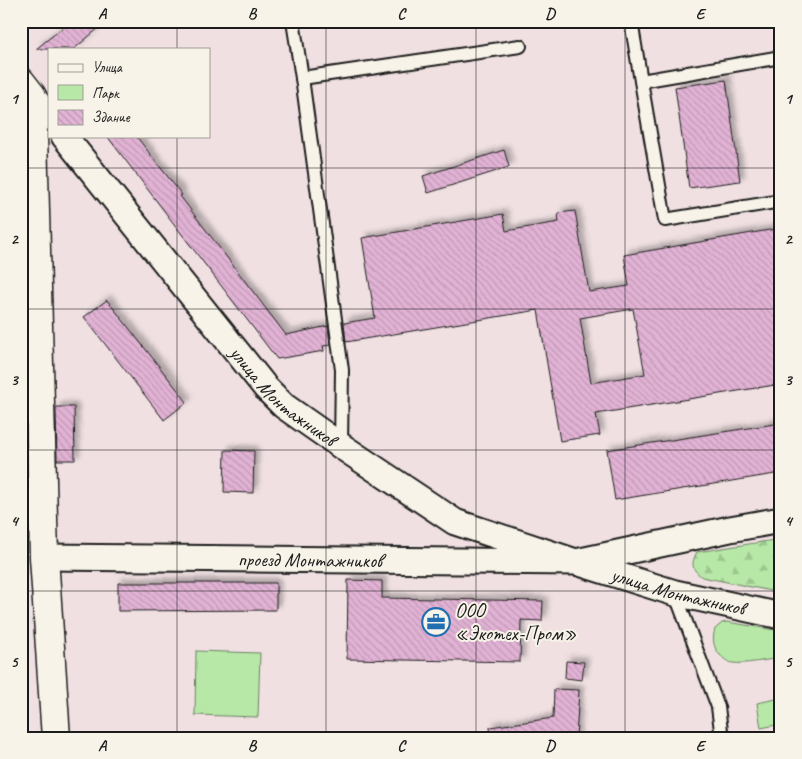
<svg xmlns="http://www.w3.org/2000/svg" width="802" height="759" viewBox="0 0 802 759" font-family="Caveat,sans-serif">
	<defs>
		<pattern id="forest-firs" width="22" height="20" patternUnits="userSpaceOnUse" patternTransform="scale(1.25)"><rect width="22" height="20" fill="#b7e8a7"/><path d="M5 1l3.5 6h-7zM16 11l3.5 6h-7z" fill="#9dc68f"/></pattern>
		<pattern id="building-back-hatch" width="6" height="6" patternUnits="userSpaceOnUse" patternTransform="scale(1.25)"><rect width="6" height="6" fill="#e1b2d4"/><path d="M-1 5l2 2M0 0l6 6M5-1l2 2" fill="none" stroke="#c098b5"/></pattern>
		<filter id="shadow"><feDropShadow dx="4.5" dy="-4.5" stdDeviation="2.5" flood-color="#0004"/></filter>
	</defs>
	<rect width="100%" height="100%" fill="#f0e0e2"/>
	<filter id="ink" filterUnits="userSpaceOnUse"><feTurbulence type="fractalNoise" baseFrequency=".02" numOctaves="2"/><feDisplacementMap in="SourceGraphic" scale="10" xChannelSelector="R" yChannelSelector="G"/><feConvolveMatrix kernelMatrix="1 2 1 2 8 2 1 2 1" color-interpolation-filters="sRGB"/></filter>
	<g filter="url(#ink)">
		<g fill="#b7e8a7" stroke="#6a8262">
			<path d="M727,622L781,631V658C770,659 743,665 733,663C728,663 723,658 720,655C713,647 712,639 715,629L722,623Z"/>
			<polygon points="196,651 260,653 258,717 195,715"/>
			<polygon points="781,698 781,724 761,728 757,703"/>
			<polygon points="252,734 252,738 164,738 164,736"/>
		</g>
		<path fill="url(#forest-firs)" stroke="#6a8262" d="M781,539V593L702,577C691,569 691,563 697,552Z"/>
		<g fill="url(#building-back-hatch)" stroke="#1c1c1c" fill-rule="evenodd" filter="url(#shadow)">
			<polygon points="71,21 107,21 74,49 36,49"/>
			<polygon points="726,80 740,181 689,188 675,87"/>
			<polygon points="107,136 136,136 182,195 180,196 286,335 328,326 330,345 323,346 324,351 277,359"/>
			<polygon points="504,150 509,167 428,193 423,176"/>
			<path d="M575,211L589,292L629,286L624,255L781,228V384L596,414L600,435L560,441L538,310L346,342L344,323L375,318L362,238L503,214L506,231L559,222L558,213ZM633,309L645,374L591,383L580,318Z"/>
			<polygon points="107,300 187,402 164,420 84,317"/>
			<polygon points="56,407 74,407 75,460 57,460"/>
			<polygon points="781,423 781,473 615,500 607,450"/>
			<polygon points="225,450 254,451 253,493 224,492"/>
			<polygon points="348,580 382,581 382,598 543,601 542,621 521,620 520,662 347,659"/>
			<polygon points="118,583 276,583 276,610 118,611"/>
			<polygon points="566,661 584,662 582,680 565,678"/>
			<polygon points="554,689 579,690 576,738 491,738 490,727 553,718"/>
		</g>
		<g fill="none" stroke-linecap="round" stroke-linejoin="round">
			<defs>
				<g id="lane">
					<polyline points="293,21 302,78 342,370 341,446"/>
					<polyline points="631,21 641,81 781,57"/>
					<polyline points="302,78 520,46"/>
					<polyline points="641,81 665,220 781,201"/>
					<polyline points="675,593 718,707 722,738"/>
				</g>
				<g id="street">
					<polyline points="32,96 49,117"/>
					<path id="s1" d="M64,136L266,388L284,406L341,446L455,522L576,562L675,593L781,616"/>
					<path id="s2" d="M44,557L576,562L730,529L781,520"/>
				</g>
				<polyline id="secondary" points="21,82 32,96 44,557 56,738"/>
			</defs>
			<use href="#lane" stroke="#1c1c1c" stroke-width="16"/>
			<use href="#street" stroke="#1c1c1c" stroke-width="29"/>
			<use href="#secondary" stroke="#1c1c1c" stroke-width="31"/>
			<use href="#lane" stroke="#f7f3e8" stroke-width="12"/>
			<use href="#street" stroke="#f7f3e8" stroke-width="25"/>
			<use href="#secondary" stroke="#f7f3e8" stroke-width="28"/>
		</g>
	</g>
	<path fill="none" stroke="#1c1c1c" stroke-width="1" stroke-opacity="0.55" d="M177,21V49M326,21V738M476,21V738M625,21V738M177,136V738M21,168H781M21,309H781M21,450H781M21,591H781"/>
	<defs>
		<symbol id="office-ring" viewBox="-11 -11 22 22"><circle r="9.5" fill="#f7f3e8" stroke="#1f6fb2" stroke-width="1.5"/><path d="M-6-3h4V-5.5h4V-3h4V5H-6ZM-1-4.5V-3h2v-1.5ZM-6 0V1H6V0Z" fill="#1f6fb2"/></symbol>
	</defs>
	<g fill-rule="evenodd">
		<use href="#office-ring" x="420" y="606" width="32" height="32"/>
	</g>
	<g text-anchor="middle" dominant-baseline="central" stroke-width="4" stroke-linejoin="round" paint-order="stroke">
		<g font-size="20" fill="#1c1c1c" stroke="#f7f3e8">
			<text stroke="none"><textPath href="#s1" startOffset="341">улица Монтажников</textPath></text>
			<text stroke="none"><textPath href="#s2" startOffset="266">проезд Монтажников</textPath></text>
			<text stroke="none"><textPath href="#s1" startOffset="789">улица Монтажников</textPath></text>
		</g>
		<g font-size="20" fill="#1c1c1c" stroke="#f7f3e8" text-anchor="start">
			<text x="455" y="610">ООО<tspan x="455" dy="23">«Экотех-Пром»</tspan></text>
		</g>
	</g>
	<rect width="802" height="759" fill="none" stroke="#f7f3e8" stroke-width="55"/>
	<rect x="48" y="48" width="162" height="90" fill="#f7f3e8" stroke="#9f9d96"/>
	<rect x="58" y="64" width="25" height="8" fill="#f7f3e8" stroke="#9f9d96"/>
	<text x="92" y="72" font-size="15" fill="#1c1c1c">Улица</text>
	<rect x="58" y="85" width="25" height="15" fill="#b7e8a7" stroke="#9f9d96"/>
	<text x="92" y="98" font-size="15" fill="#1c1c1c">Парк</text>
	<rect x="58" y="110" width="25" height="15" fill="url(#building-back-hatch)" stroke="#9f9d96"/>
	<text x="92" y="122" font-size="15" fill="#1c1c1c">Здание</text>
	<rect x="28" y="28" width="746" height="704" fill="none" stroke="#1c1c1c" stroke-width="2"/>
	<g font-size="16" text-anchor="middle" font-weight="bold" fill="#1c1c1c">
		<text x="102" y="19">A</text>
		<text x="252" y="19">B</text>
		<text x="401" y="19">C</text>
		<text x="550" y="19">D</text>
		<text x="700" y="19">E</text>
		<text x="14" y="104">1</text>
		<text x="788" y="104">1</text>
		<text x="14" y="244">2</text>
		<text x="788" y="244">2</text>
		<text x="14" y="385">3</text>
		<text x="788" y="385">3</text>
		<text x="14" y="526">4</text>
		<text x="788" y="526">4</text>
		<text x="14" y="667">5</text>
		<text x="788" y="667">5</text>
		<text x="102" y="751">A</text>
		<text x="252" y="751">B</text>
		<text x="401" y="751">C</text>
		<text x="550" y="751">D</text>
		<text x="700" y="751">E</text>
	</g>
</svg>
